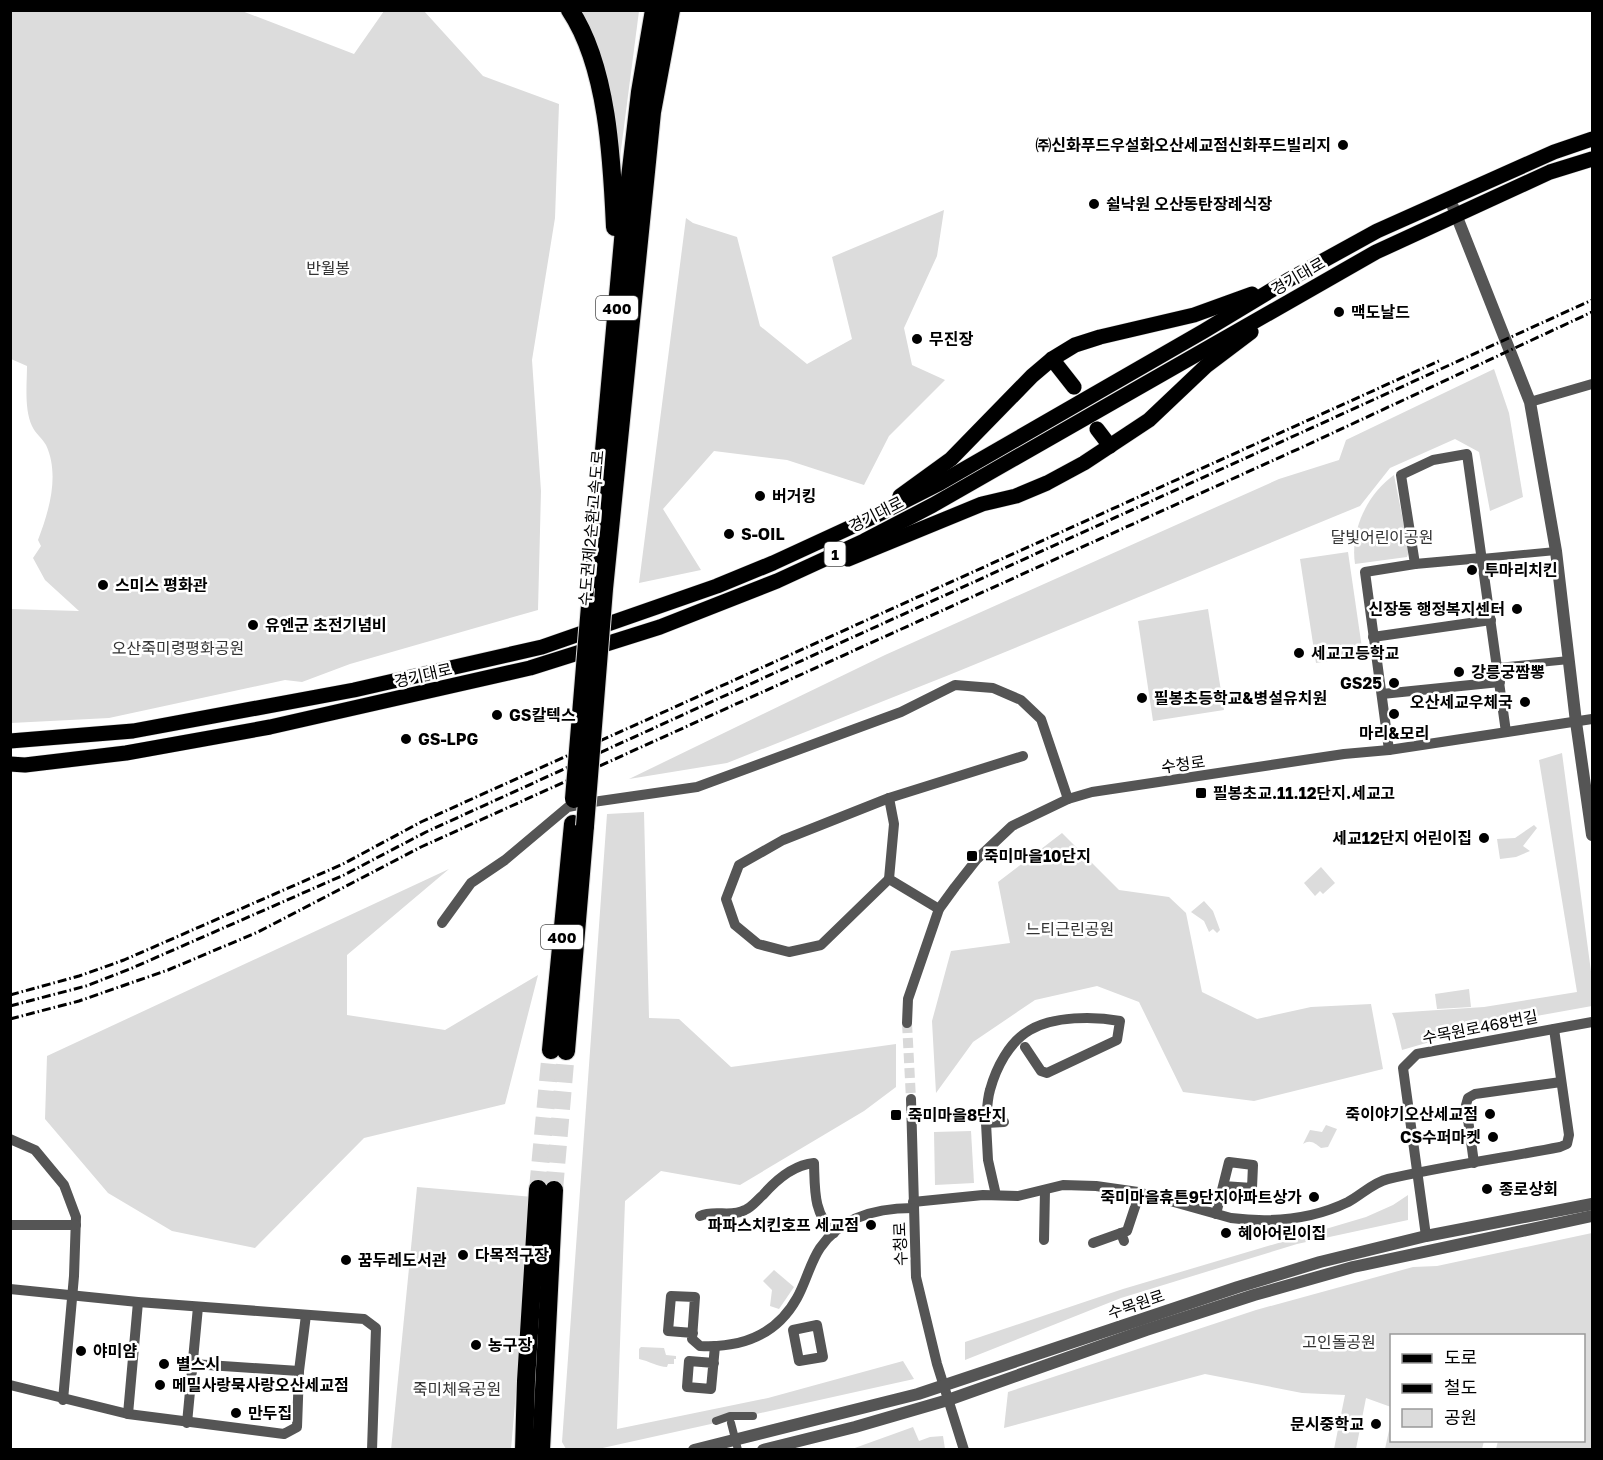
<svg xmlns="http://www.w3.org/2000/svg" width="1603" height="1460" viewBox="0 0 1603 1460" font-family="'Golos Text','Noto Sans KR',sans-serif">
	<rect width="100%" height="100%" fill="#fff"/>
	<g fill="#dcdcdc">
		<path d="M10,11H242L354,54L384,11H424L483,76L559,104L555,218L532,360L541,491L538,610L350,664L302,682L285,680L109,718L11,723V609L79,611L45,580L33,558L41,546L38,540C49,511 60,475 46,445C42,438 35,433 32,426C24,409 27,384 27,366L11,359Z"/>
		<polygon points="576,11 639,11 619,165"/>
		<polygon points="944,210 937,256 904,328 912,365 945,380 889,436 864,485 787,460 714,451 663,509 701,570 639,583 686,218 693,223 737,237 760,326 807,364 852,339 832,257"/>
		<polygon points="1494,369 1509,413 1523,497 1490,511 1479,452 1455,439 1390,468 1360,506 949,675 727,763 629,779 885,655 1279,479 1339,460 1346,440"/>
		<path d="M1394,475L1409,551L1407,557L1355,564C1350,531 1367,494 1394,475Z"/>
		<polygon points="1348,552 1363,655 1316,663 1300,559"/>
		<polygon points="1208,609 1224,710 1153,721 1138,621"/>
		<polygon points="1562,753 1592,979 1592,1006 1492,1024 1402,1050 1395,1020 1392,1013 1484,1007 1577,992 1539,760"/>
		<polygon points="644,812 649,1018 679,1019 731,1067 896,1044 896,1087 864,1111 740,1185 661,1171 625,1201 617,1429 768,1398 903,1361 914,1379 598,1449 566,1449 562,1442 607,814"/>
		<polygon points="1534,825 1537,828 1523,846 1530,851 1516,857 1500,859 1497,839 1515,838"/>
		<polygon points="1062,833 1119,890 1169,897 1186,913 1202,992 1257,1019 1311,1007 1371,1004 1383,1069 1254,1101 1183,1092 1139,1002 1097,986 1035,1000 973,1042 936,1093 932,1021 951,951 1010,943 998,882"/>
		<polygon points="1321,867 1335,883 1323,894 1320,891 1315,896 1304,883"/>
		<polygon points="449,869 347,955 347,1015 445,1030 538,975 505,1104 364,1138 255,1248 172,1231 108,1193 45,1119 47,1056"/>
		<polygon points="1204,901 1213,911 1220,930 1217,933 1213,929 1209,932 1204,921 1191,912"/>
		<polygon points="1469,989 1471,1007 1437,1009 1435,994"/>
		<path d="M1326,1125L1337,1129L1328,1147L1321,1148C1315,1143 1310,1139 1303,1144L1310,1130L1322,1132Z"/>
		<polygon points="971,1131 974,1183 935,1185 934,1132"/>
		<polygon points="417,1187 533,1197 511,1449 391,1450"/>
		<polygon points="1408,1195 1408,1220 1297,1244 1121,1298 965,1360 965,1342 1123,1289 1366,1217 1393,1205"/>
		<polygon points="1592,1233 1592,1449 1496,1449 1498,1441 1584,1440 1584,1336 1392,1336 1391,1407 1366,1398 1356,1449 1334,1449 1345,1395 1302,1393 1205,1374 1004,1428 1008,1392 1256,1310 1413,1267 1437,1266"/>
		<polygon points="774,1270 794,1287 779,1309 770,1306 772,1290 763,1281"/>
		<path d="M641,1347L664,1348L666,1355L676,1356V1359H674V1364H668L667,1367C658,1367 649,1361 639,1359V1349Z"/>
		<polygon points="1391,1421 1392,1440 1484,1441 1482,1449 1385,1449"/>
		<polygon points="913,1427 919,1441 930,1437 943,1436 945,1449 852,1449"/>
	</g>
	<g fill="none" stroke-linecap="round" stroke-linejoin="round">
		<polyline stroke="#d9d9d9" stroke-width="10" stroke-dasharray="10 5" stroke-linecap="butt" points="907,1023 911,1099"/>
		<g stroke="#d9d9d9" stroke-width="18" stroke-dasharray="18 9" stroke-linecap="butt">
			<polyline points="538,1189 551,1050"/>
			<polyline points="554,1190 566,1051"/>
		</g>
		<defs>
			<g id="primary">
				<polyline points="1052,359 1074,387"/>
				<polyline points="1097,429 1110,446"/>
				<polyline points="900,496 951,459 1032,376 1052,359 1075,345 1100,337 1194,315 1252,294"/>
				<polyline points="848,559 982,504 1016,496 1047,483 1084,463 1149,420 1206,366 1251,332"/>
				<polyline points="10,741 133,731 354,690 542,647 717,586 773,563 875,516 940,483 1204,331 1290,279 1377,231 1554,152 1592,139"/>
				<polyline points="10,764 25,765 126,753 270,727 530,668 660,627 777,581 864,541 933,505 1376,252 1550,172 1592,159"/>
			</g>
			<g id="motorway">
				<path d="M570,10C608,67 612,161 615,227"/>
				<polyline points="604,589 652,112 671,10"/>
				<polyline points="590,606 624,229 640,92 654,10"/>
				<polyline points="551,1050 573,824"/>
				<polyline points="566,1051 585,826"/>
				<polyline points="524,1450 526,1381 538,1189"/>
				<polyline points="541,1450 554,1190"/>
			</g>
		</defs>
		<use href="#primary" stroke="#dbdbdb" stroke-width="16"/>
		<use href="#motorway" stroke="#dbdbdb" stroke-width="20"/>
		<g stroke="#555" stroke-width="8">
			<polyline points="1482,558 1556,551"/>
			<polyline points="1498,667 1569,660"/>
			<polyline points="716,1421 730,1416 753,1416"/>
		</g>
		<g stroke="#555" stroke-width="10">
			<polyline points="1530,402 1592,384"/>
			<polyline points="1415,564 1482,558"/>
			<polyline points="1373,637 1491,620"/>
			<polyline points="1382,694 1500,682"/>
			<polyline points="1389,750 1365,572 1415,564 1401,475 1433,460 1467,454 1506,732"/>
			<polyline points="889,879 821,945 789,952 758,944 735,925 726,899 739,865 783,840 889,798"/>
			<polyline points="939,909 889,879 894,824 889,798 1023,756"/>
			<polyline points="442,923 471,883 505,860 568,807 593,802 697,787 901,712 955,685 993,688 1021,700 1041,719 1068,799"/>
			<polyline points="907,1023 908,999 939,909 955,887 977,859 1012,826 1068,799 1092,792 1344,754 1389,750 1592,719"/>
			<polyline points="911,1099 916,1277 937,1364 964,1450"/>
			<path d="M986,1123C987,1112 987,1100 990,1090C996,1068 1009,1042 1030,1030C1054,1016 1094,1016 1120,1021L1117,1040L1047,1073L1041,1071L1025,1047"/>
			<polyline points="10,1139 35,1150 64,1185 76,1217 74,1276 63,1400"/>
			<polyline points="1474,1163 1466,1105 1468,1098 1475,1094 1561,1082"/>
			<polyline points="996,1195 988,1160 986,1123 1004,1122"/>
			<path d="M913,1202L983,1195L1018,1196L1063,1185L1096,1186L1138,1192L1231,1218C1271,1223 1311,1220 1348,1202C1361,1195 1374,1182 1388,1179C1444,1166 1503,1158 1560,1147L1567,1144L1569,1135L1554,1029"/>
			<polyline points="1216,1214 1229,1162 1253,1165 1252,1188 1223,1186"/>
			<path d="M700,1216C715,1209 730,1218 745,1210C752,1207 757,1200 763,1195C776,1180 793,1165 814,1163C815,1190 813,1213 834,1233"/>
			<polyline points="10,1225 76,1225"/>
			<polyline points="1426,1236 1403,1068 1417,1054 1592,1022"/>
			<polyline points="1044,1240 1045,1190"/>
			<polyline points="1124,1241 1121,1233 1127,1231 1140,1192"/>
			<polyline points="1093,1243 1121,1233"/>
			<polyline points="10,1289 138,1302 364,1319 376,1328 372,1450"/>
			<polygon points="817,1325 823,1357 799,1361 793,1330"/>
			<path d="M693,1333L668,1331L671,1296L695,1297L692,1339L700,1346C741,1348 776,1336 797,1298C806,1282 810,1263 820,1248C841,1217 878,1208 913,1208"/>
			<polyline points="714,1363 689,1361 687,1387 711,1389 715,1346"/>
			<polyline points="193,1364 299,1371"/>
			<polyline points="10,1385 128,1414 284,1434 297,1427 299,1371 306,1315"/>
			<polyline points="128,1414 138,1302"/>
			<polyline points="187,1423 198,1307"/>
		</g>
		<g stroke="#555" stroke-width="12">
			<polyline points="1453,207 1530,402 1556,551 1576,722 1592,835"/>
			<polyline points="694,1450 918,1394 1238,1287 1320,1262 1426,1236 1592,1204"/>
			<polyline points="763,1450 855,1427 948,1400 1146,1330 1254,1295 1353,1267 1592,1216"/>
		</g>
		<use href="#primary" stroke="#000" stroke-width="15"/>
		<use href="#motorway" stroke="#000" stroke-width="18"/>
		<g stroke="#000" stroke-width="3" stroke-dasharray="9 3 1.5 3" stroke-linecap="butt">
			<polyline points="10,995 79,976 124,960 343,864 421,822 1441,360"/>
			<polyline points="10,1006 86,986 130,969 344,875 426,832 1592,300"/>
			<polyline points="10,1019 79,1001 168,970 258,932 421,847 1307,445 1592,312"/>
		</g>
		<defs>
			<g id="motorway-bridge">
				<polyline points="574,799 590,606"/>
				<polyline points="585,826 604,589"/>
			</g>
		</defs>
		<use href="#motorway-bridge" stroke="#dbdbdb" stroke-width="20" stroke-linecap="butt"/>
		<polyline stroke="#555" stroke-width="8" points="731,1423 738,1450"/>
		<use href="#motorway-bridge" stroke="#000" stroke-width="18"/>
	</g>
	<g fill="#000" stroke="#fff" stroke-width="2">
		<circle cx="1343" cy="145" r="6"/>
		<circle cx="1094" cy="204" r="6"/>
		<circle cx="1339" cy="312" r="6"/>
		<circle cx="917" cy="339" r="6"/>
		<circle cx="760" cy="496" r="6"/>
		<circle cx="729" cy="534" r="6"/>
		<circle cx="1472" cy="570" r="6"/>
		<circle cx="103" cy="585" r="6"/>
		<circle cx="1517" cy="609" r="6"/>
		<circle cx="253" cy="625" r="6"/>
		<circle cx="1299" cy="653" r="6"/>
		<circle cx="1459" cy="672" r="6"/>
		<circle cx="1394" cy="683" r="6"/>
		<circle cx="1142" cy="698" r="6"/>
		<circle cx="1525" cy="702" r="6"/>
		<circle cx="1394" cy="714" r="6"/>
		<circle cx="497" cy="715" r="6"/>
		<circle cx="406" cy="739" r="6"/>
		<rect x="1195" y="787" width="12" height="12" rx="3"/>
		<circle cx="1484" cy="838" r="6"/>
		<rect x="966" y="850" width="12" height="12" rx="3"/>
		<circle cx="1490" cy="1114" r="6"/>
		<rect x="890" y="1109" width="12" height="12" rx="3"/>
		<circle cx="1493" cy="1137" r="6"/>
		<circle cx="1487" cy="1189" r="6"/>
		<circle cx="1314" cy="1197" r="6"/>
		<circle cx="871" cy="1225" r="6"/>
		<circle cx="1226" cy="1233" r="6"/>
		<circle cx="463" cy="1255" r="6"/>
		<circle cx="346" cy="1260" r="6"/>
		<circle cx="476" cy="1345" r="6"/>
		<circle cx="81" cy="1351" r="6"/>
		<circle cx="164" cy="1364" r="6"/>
		<circle cx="160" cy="1385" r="6"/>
		<circle cx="236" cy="1413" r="6"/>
		<circle cx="1376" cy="1424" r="6"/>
	</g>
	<g text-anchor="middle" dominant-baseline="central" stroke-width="5" stroke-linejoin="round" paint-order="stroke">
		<g fill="#fff" stroke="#4c4c4c" stroke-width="1.5">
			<rect x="596" y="296" width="42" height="24" rx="4.5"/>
			<rect x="824.5" y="542" width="21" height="24" rx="4.5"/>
			<rect x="541" y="925" width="42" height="24" rx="4.5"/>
		</g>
		<g font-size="15" font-weight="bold" fill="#000">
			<text x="617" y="308">400</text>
			<text x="835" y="554">1</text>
			<text x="562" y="937">400</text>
		</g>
		<g font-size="16" font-weight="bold" fill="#000" stroke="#fff" text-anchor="start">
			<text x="1331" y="145" text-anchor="end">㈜신화푸드우설화오산세교점신화푸드빌리지</text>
			<text x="1106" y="204">쉴낙원 오산동탄장례식장</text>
			<text x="1351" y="312">맥도날드</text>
			<text x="929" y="339">무진장</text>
			<text x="772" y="496">버거킹</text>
			<text x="741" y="534">S-OIL</text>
			<text x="1484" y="570">투마리치킨</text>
			<text x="115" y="585">스미스 평화관</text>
			<text x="1505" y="609" text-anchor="end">신장동 행정복지센터</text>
			<text x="265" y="625">유엔군 초전기념비</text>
			<text x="1311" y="653">세교고등학교</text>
			<text x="1471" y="672">강릉궁짬뽕</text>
			<text x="1382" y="683" text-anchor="end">GS25</text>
			<text x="1154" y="698">필봉초등학교&amp;병설유치원</text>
			<text x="1513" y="702" text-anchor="end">오산세교우체국</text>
			<text x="509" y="715">GS칼텍스</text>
			<text x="1394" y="733" text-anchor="middle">마리&amp;모리</text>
			<text x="418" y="739">GS-LPG</text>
			<text x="1213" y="793">필봉초교.11.12단지.세교고</text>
			<text x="1472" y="838" text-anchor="end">세교12단지 어린이집</text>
			<text x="984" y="856">죽미마을10단지</text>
			<text x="1478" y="1114" text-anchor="end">죽이야기오산세교점</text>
			<text x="908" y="1115">죽미마을8단지</text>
			<text x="1481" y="1137" text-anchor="end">CS수퍼마켓</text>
			<text x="1499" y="1189">종로상회</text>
			<text x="1302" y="1197" text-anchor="end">죽미마을휴튼9단지아파트상가</text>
			<text x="859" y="1225" text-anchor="end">파파스치킨호프 세교점</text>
			<text x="1238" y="1233">혜아어린이집</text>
			<text x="475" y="1255">다목적구장</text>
			<text x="358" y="1260">꿈두레도서관</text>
			<text x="488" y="1345">농구장</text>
			<text x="93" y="1351">야미얌</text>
			<text x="176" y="1364">별스시</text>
			<text x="172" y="1385">메밀사랑묵사랑오산세교점</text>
			<text x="248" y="1413">만두집</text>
			<text x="1364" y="1424" text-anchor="end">문시중학교</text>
		</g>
		<g font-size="16" fill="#333" stroke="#fff">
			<text x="328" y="268">반월봉</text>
			<text x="1382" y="537">달빛어린이공원</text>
			<text x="178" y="648">오산죽미령평화공원</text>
			<text x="1070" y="929">느티근린공원</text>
			<text x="1339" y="1342">고인돌공원</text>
			<text x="457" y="1389">죽미체육공원</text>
		</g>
		<g font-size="16" fill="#000" stroke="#fff">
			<text transform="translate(1298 276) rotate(-30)">경기대로</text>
			<text transform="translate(876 514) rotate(-27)">경기대로</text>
			<text transform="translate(591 528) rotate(-85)">수도권제2순환고속도로</text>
			<text transform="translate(423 675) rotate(-13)">경기대로</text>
			<text transform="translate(1183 764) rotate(-8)">수청로</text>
			<text transform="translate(1480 1027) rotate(-11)">수목원로468번길</text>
			<text transform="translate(900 1244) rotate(-92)">수청로</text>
			<text transform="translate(1136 1304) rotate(-19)">수목원로</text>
		</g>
	</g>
	<rect width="1603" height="1460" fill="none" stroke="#000000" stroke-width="24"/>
	<rect x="1390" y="1334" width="195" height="108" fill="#ffffff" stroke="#999999" stroke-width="1.5"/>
	<rect x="1402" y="1354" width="30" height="9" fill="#000000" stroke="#999999" stroke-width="1.5"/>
	<text x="1444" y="1364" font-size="18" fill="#000000">도로</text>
	<rect x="1402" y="1384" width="30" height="9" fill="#000000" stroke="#999999" stroke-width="1.5"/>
	<text x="1444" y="1394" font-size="18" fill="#000000">철도</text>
	<rect x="1402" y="1409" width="30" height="18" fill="#dcdcdc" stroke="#999999" stroke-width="1.5"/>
	<text x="1444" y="1424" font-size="18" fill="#000000">공원</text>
</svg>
